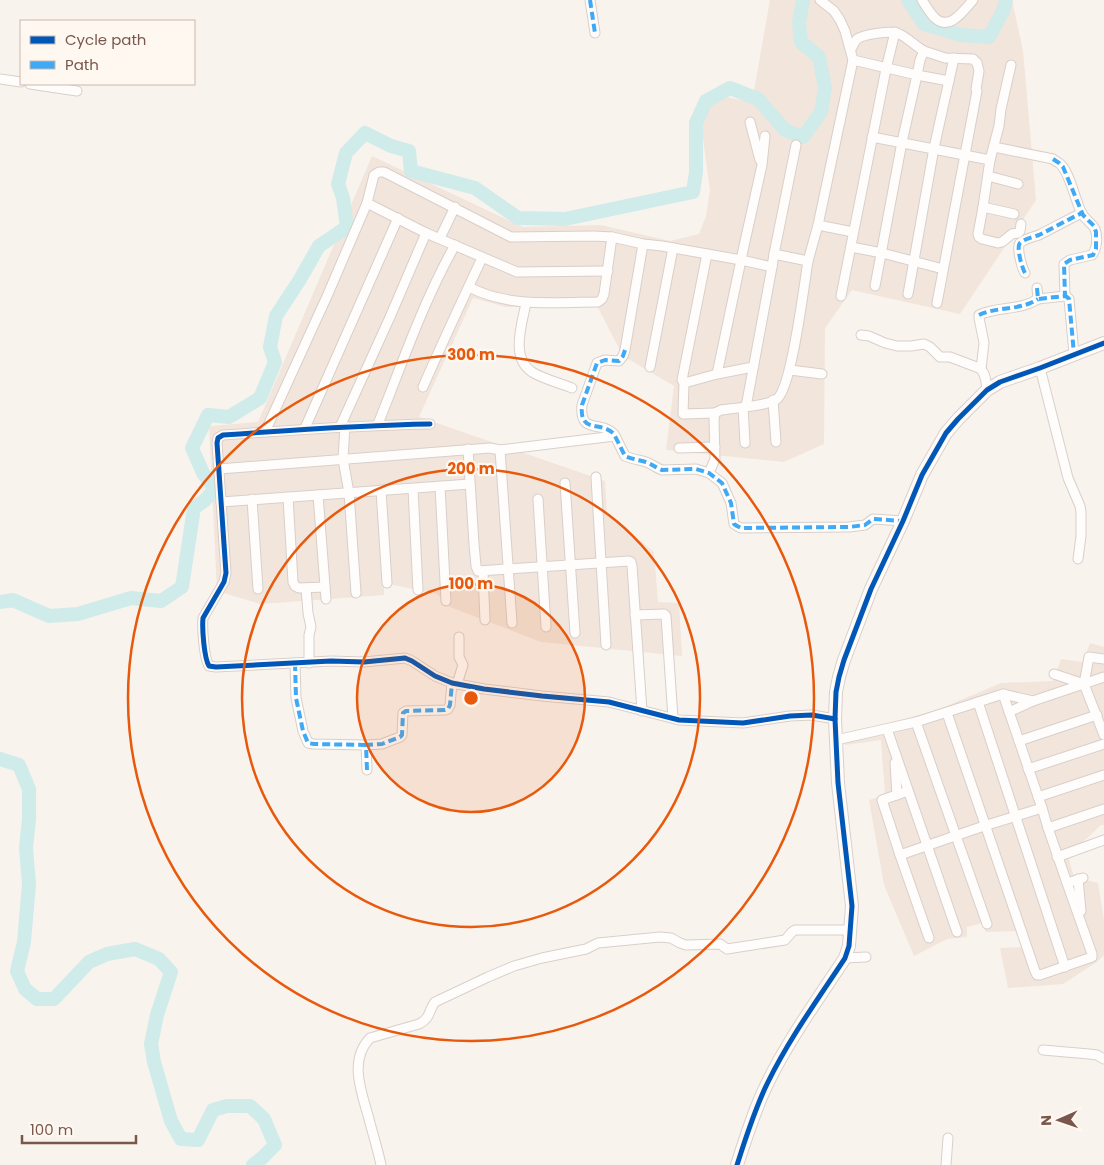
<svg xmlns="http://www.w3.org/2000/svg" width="1104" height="1165" viewBox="0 0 1104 1165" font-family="Poppins,sans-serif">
	<rect width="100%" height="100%" fill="#f9f3ee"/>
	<g fill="#f2e5dc">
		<polygon points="770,0 1012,0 1023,51 1036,200 960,314 852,290 825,328 824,444 784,462 666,450 674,386 623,356 597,306 506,307 473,298 419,417 605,481 607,514 654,552 658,602 679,603 682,656 541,642 450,607 437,594 384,583 384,595 260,604 217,591 209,426 258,422 372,156 523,227 601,225 670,241 699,234 706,216 710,190 701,124 707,106 720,96 752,102"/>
		<polygon points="1090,643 1104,647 1104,825 1101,825 1068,856 1074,877 1098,883 1104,920 1104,955 1097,962 1063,984 1008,988 1000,948 1022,947 1017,931 986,932 982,923 967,927 967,937 947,939 914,956 884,885 869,800 885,795 881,740 845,745 844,735 937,710 1001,683 1053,681 1061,659 1083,662"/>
	</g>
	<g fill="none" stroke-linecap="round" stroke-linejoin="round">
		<g stroke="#cfebea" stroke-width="14">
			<polyline points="908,0 924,24 961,35 989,37 1003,11 1006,0"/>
			<polyline points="0,602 13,600 49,616 78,614 131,598 161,601 182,587 194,508 204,501 215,489 203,473 192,448 208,415 229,417 260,398 275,362 270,347 276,316 299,281 319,246 347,227 343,198 338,184 346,153 365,133 391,146 409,151 411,171 475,188 518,218 565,219 693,192 696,172 696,123 706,101 730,88 758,99 785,130 803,137 821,112 825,88 819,57 801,42 799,23 803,0"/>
			<polyline points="0,759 19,765 29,789 29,819 26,848 29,884 24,942 17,971 25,989 37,999 54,999 89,962 107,954 135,949 159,959 171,972 157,1015 151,1044 154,1062 171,1121 181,1139 198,1140 213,1110 227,1106 250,1106 264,1119 275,1145 262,1158 253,1165"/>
		</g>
		<defs>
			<g id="street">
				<polyline points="590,0 595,33"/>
				<polyline points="820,0 834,11 840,20 845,31 853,60 818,225 853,232"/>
				<path d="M922,0C926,6 929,12 934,17C949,33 964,10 973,0"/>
				<path d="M851,49C853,46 854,42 857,39C864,34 889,31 897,33C906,36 915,46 924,51"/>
				<polyline points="853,60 917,75 902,142 875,286"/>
				<polyline points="1011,65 1001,109 999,126 990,160 983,207 978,234 979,237 982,239 998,243 1002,242 1012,234 1018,233 1020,231 1021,224"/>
				<polyline points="0,79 21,82"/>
				<polyline points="30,84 77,91"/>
				<polyline points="750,122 760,160"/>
				<polyline points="872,137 990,160"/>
				<path d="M994,147L1053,159C1055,161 1057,162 1059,163C1070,171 1075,201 1082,214C1086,220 1092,223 1095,229C1098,237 1097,249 1092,255L1070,260L1064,264L1065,296"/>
				<polyline points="988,176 1018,184"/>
				<polyline points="367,203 426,233 517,272 608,271"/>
				<polyline points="983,207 1014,214"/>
				<polyline points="440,238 455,207"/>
				<path d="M643,244L625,350L623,356L619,361L605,360L597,363L582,405C579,435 601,420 614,434L625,456C632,459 639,460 646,462C652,464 656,468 662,470L696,469L709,473L722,483L731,503L734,524L737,526L741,528L849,527L865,525L873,519L903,521"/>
				<polyline points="851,247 882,253 943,269"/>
				<polyline points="707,254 682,380 684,382 688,382 717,374 753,367"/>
				<polyline points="774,254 796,145"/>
				<path d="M1025,273C1022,268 1016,247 1020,243C1024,239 1033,237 1039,235C1053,228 1067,220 1082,213"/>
				<path d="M469,287C509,308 553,302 598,302L602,299L604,294L612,237"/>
				<polyline points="1037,288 1038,299 1065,296 1067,297 1069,299 1074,354"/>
				<polyline points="908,294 934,148 954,58"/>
				<polyline points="841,296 886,69 895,32"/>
				<path d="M526,303C522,324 510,358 532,372C543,379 560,383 572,388"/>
				<polyline points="937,303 977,91 976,89 979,71 977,63 973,59 945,58 924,51 920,60 917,75 949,81"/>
				<path d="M861,335L869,336L885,343L897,346H911L924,344L930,347L940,357H950L979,368C986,372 986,382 987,390"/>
				<polyline points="650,367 673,248"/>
				<polyline points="1040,368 1068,478 1080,506 1081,512 1081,536 1078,559"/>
				<path d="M981,369L984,343L979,318V315C998,306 1020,311 1038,299"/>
				<polyline points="790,370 822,374"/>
				<polyline points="717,374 744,246 762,165 765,136"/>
				<polyline points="684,382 683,414 715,413"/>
				<path d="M423,387C442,343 462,301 482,258"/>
				<polyline points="773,400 776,442"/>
				<polyline points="743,407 745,443"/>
				<polyline points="746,407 772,267"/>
				<path d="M378,424C402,364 423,302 455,245"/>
				<path d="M430,424C361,425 292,430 223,435L218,438L217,443L226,573L224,582L203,618C202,628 204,658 209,666L216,667L331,661L364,662L405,658L412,661L435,676L452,683L484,689L542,696L609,702L679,720L743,723L790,716L812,715L835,719"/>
				<polyline points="345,426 343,459 349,493 356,593"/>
				<polyline points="340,427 390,317 426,233"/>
				<polyline points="305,428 398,218"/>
				<polyline points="265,432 328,294 367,203 374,175 379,172 384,172 511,237 594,236 612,237 643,244 662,246 741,260 772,267 774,254 808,261 818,225"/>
				<polyline points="679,448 715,447"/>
				<polyline points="468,449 474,544 476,566 478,571 629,561 631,562 632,566 642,711"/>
				<polyline points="500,450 615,436"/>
				<polyline points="219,469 490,448 500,450 512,623"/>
				<path d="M709,473L715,459L714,419L715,413L721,410C733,408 768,406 777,399C792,387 804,285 808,261"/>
				<polyline points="596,477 606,645"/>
				<polyline points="565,483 575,633"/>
				<polyline points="440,486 446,601"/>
				<polyline points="413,489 418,590"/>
				<polyline points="381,490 387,583"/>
				<polyline points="318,495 326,599"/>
				<polyline points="288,497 293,582 295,586 299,588 325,587"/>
				<polyline points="252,499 258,589"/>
				<polyline points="538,499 546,627"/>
				<polyline points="221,502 470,484"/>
				<polyline points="483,572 485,620"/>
				<polyline points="306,588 308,613 311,627 309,635 309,663"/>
				<polyline points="635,615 664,614 666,616 673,718"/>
				<polyline points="295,663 296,698 303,731 308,743 314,744 366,745"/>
				<polyline points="1054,674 1084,684 1089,657 1104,659"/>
				<polyline points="457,684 463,665 459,657 459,637"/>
				<polyline points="1084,684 1104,735"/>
				<polyline points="1003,694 1033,701"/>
				<polyline points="978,702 1065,967"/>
				<polyline points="1009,712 1033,701 1104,677"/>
				<polyline points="947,713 1035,971 1037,975 1040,975 1092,957 1092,954 1067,883 1083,878"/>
				<polyline points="916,722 987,924"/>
				<polyline points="887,729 957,932"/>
				<polyline points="836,740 916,722 1003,694 1042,808"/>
				<polyline points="1019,741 1097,715"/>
				<polyline points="895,763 897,795"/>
				<polyline points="1028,769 1104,744"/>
				<polyline points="367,770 366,745 382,744 400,737 402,735 403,713 406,711 445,710 448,709 450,705 452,683"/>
				<polyline points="1038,797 1104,775"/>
				<polyline points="1048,828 1104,809"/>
				<polyline points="900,855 882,800 908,791"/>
				<polyline points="1057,857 1104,840"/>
				<polyline points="1078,879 1081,911"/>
				<polyline points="929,938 900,855 984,826 1042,808 1048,828 1067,883"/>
				<polyline points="845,958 866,957"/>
				<polyline points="1043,1050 1089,1054 1097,1055 1104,1059"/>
				<path d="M381,1165C378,1150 373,1135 369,1119C362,1093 348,1061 370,1038L419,1024C431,1018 428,1011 435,1002L488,977L514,966L542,958L586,949L598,943L660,937L671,938L680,943L686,945L720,944L727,949L785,940L792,932L795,930H851"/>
				<polyline points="946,1165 948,1138"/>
			</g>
			<path id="secondary" d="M737,1165C746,1137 755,1108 768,1082C789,1039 818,999 845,958L849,946L852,906L838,783L835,719L836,692L839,677L844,660L871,589L903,521L922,475L946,433L958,419L987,390L1000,382L1040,368L1104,343"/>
		</defs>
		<use href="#street" stroke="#d8cfca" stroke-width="11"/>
		<use href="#secondary" stroke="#d9cfca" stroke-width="14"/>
		<use href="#street" stroke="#fefdfc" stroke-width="9"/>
		<use href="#secondary" stroke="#fefdfc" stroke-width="12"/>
		<g stroke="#3fa9f5" stroke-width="4" stroke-dasharray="8 4" stroke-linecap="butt">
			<polyline points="590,0 595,33"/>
			<polyline points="1053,159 1059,163 1063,167 1083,215 1094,226 1096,232 1096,249 1093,255 1070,260 1064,264 1065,296"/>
			<path d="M1025,273C1022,268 1016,247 1020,243C1024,239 1033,237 1039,235C1053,228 1067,220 1082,213"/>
			<polyline points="1037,288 1038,299 1065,296 1067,297 1069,299 1074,354"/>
			<path d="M979,315C998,306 1020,311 1038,299"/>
			<path d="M625,350L623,356L619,361L605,360L597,363L582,405C579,435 601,420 614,434L625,456C632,459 639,460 646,462C652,464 656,468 662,470L696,469L709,473L722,483L731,503L734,524L737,526L741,528L849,527L865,525L873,519L903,521"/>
			<polyline points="295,663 296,698 303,731 308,743 314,744 366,745"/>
			<polyline points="367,770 366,745 382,744 400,737 402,735 403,713 406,711 445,710 448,709 450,705 452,683"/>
		</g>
		<defs>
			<g id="cycleway">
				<path d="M430,424C361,425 292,430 223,435L218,438L217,443L226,573L224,582L203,618C202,628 204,658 209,666L216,667L331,661L364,662L405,658L412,661L435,676L452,683L484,689L542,696L609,702L679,720L743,723L790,716L812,715L835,719"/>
				<path d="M737,1165C746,1137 755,1108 768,1082C789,1039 818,999 845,958L849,946L852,906L838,783L835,719L836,692L839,677L844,660L871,589L903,521L922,475L946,433L958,419L987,390L1000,382L1040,368L1104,343"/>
			</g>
		</defs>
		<use href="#cycleway" stroke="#fff8f1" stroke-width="8"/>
		<use href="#cycleway" stroke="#0057b8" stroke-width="5"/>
	</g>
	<circle cx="471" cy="698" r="114" fill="#e8590c" fill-opacity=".12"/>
	<g fill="none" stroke="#e8590c" stroke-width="2.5">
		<circle cx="471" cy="698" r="114"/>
		<circle cx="471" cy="698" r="229"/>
		<circle cx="471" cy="698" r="343"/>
	</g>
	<circle cx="471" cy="698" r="8" fill="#e8590c" stroke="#fff8f1" stroke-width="2.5"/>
	<g font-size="15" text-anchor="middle" font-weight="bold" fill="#e8590c" stroke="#fff8f1" stroke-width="4.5" stroke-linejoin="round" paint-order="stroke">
		<text x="471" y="360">300 m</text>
		<text x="471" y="474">200 m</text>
		<text x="471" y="589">100 m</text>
	</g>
	<rect x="20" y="20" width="175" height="65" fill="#fff8f1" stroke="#c9b8af"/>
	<rect x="30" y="36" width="25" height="8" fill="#0057b8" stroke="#c9b8af"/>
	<text x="65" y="45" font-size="15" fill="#79574c">Cycle path</text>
	<rect x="30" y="61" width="25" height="8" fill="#3fa9f5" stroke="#c9b8af"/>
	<text x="65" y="70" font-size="15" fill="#79574c">Path</text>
	<g transform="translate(1059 1120) rotate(268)" stroke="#fff8f1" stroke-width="4" paint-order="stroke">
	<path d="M0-4L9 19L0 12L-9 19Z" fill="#79574c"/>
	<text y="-8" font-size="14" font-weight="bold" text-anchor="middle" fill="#79574c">N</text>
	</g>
	<path d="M22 1135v8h114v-8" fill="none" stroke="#79574c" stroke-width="2.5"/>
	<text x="30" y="1135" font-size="15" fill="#79574c" stroke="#fff8f1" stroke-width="4" paint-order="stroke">100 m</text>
</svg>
